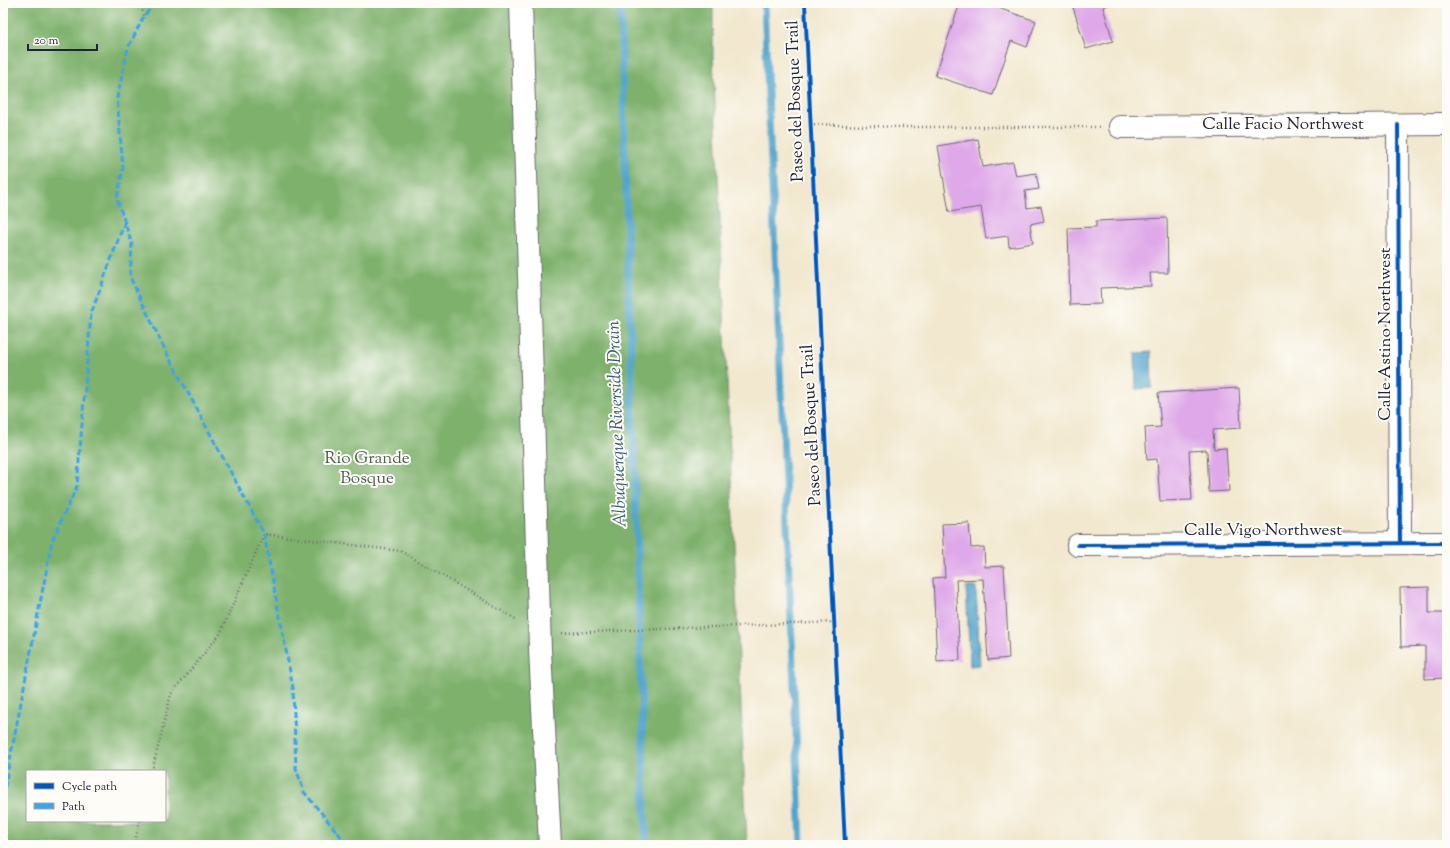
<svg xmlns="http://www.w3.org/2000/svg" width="1450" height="848" viewBox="0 0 1450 848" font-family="'Sorts Mill Goudy',serif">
	<rect width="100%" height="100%" fill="#fdfcf7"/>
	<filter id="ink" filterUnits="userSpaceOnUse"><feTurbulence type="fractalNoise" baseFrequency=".025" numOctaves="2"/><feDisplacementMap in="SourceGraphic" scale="8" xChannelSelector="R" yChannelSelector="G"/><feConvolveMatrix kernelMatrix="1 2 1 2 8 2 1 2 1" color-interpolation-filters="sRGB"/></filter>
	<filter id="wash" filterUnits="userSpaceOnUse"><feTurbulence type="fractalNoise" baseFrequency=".012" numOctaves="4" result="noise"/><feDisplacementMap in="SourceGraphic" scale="16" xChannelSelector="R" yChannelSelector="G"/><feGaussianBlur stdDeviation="0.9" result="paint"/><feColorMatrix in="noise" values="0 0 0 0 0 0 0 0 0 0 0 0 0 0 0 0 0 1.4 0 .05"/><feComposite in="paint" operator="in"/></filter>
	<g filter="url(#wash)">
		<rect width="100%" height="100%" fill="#f2e8cf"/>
		<path fill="#7eb16c" stroke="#506a54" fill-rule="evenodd" d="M3,3H713V57L747,845H3ZM27,771H165V821H27Z"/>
		<g fill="#52a5cd" stroke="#3a6484">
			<polygon points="1151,352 1152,388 1136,389 1135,353"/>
			<polygon points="966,587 976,587 980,665 970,666"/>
		</g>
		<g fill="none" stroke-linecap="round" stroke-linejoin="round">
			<g stroke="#52a5cd" stroke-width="7">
				<polyline points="620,3 646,845"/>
				<polyline points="764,3 801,845"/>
			</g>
		</g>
		<g id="blocks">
			<g fill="#dfa9e9">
				<polygon points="960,3 983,3 1036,21 1027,47 1011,41 993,95 935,76"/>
				<polygon points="1070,3 1114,3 1103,7 1113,41 1086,49 1072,4"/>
				<polygon points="978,139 983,167 1013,162 1016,176 1036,173 1039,189 1025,191 1027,208 1041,206 1044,221 1030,224 1033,243 1009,247 1008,236 986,239 981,207 949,212 938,146"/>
				<polygon points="1167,218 1168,273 1150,273 1151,286 1100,288 1101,304 1070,305 1068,228 1096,227 1096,221"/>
				<polygon points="1239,388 1241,428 1213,430 1214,449 1226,448 1229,491 1209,492 1207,450 1189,451 1192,500 1160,501 1157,459 1147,460 1145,428 1161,427 1158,393"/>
				<polygon points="969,523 971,548 984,547 985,567 1004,566 1009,658 988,660 983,579 956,580 960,660 937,662 933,578 945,577 942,524"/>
				<polygon points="1429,587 1429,613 1447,613 1447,678 1425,679 1425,646 1401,647 1400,588"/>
			</g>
		</g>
	</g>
	<g filter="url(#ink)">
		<use href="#blocks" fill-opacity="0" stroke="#6b676f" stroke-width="1"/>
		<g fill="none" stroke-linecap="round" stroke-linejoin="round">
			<defs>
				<g id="minor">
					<polyline points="521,3 540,650 550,845"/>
					<polyline points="1398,125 1400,543"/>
					<polyline points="1120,127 1447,124"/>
					<polyline points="1078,545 1447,543"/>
				</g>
			</defs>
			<use href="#minor" stroke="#6b676f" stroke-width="24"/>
			<g stroke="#6b676f" stroke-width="2.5" stroke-dasharray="1 3" stroke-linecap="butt">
				<polyline points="140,3 144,16"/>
				<polyline points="810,124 898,127 1099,127"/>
				<polyline points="562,633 836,622"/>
				<polyline points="152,771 171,694 220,634 264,534 401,551 517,620"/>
				<polyline points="134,845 140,821"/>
			</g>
			<use href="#minor" stroke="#fff" stroke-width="22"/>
			<g stroke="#3ea2ec" stroke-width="3" stroke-dasharray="6 3" stroke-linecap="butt">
				<polyline points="155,3 144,16 128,48 117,98 123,168 117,199 132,244 130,277 165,350 264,534 293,688 296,768 304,792 348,845"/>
				<polyline points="3,796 52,541 77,486 91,314 125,221"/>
			</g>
			<defs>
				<g id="cycleway">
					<path d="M805,3C816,284 833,564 845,845"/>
					<polyline points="1398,125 1400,543"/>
					<polyline points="1078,545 1447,543"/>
				</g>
			</defs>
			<use href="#cycleway" stroke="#fdfcf7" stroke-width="6"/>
			<use href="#cycleway" stroke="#0057b8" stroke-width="4"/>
		</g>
	</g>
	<g text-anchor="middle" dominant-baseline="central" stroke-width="4" stroke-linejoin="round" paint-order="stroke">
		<g font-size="17" fill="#22223b" stroke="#fdfcf7">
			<text transform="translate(796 101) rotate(-92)">Paseo del Bosque Trail</text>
			<text x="1283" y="125">Calle Facio Northwest</text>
			<text transform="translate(1386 334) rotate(-90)">Calle Astino Northwest</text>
			<text transform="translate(812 425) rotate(-93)">Paseo del Bosque Trail</text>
			<text x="1263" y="531">Calle Vigo Northwest</text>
		</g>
		<g font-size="17" fill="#4d5e52" stroke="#fdfcf7">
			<text x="367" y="459">Rio Grande<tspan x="367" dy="20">Bosque</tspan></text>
		</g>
		<g font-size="18" font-style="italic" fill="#385d7d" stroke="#fdfcf7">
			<text transform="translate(618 424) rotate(-92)">Albuquerque Riverside Drain</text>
		</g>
	</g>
	<rect width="1450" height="848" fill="none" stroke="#fdfcf7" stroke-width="16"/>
	<rect x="26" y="770" width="140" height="52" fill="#fdfcf7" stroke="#a5a5ac"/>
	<rect x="34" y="783" width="20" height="6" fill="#0057b8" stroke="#a5a5ac"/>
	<text x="62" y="790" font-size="12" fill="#22223b">Cycle path</text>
	<rect x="34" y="803" width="20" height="6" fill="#3ea2ec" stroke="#a5a5ac"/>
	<text x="62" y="810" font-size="12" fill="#22223b">Path</text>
	<path d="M28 44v6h69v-6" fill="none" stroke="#22223b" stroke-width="2"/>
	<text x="34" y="44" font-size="12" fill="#22223b" stroke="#fdfcf7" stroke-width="3" paint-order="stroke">20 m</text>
</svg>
